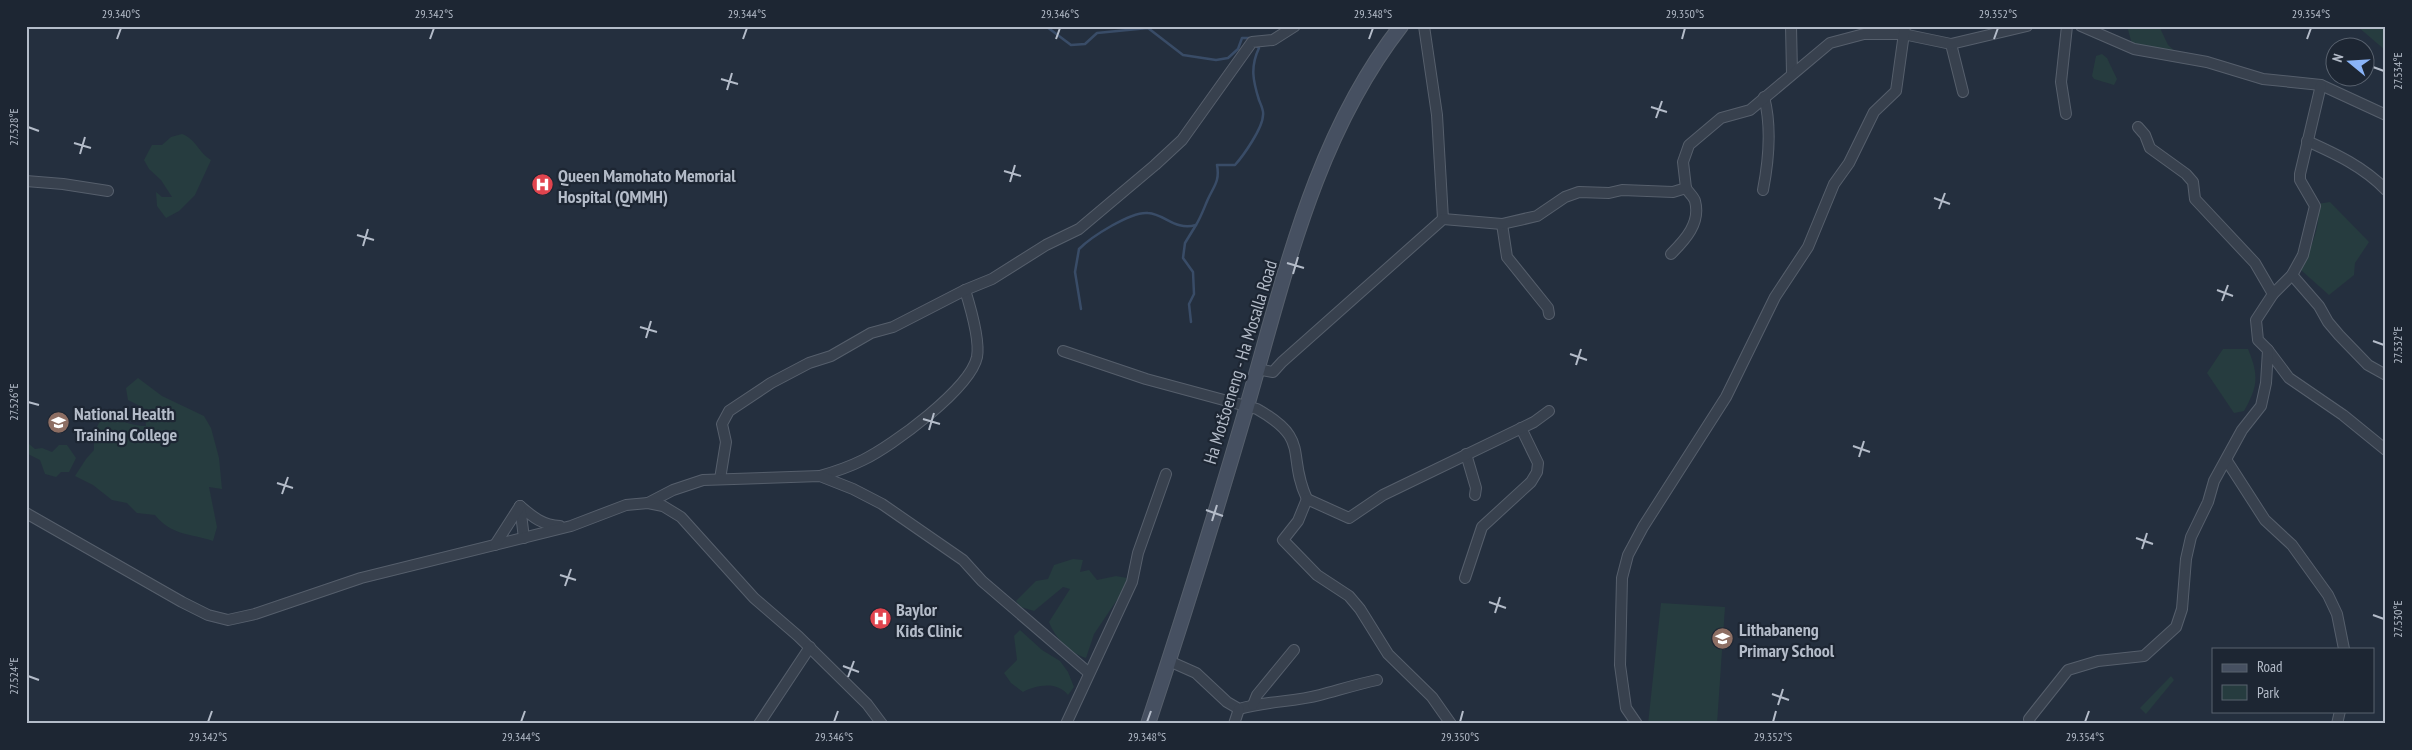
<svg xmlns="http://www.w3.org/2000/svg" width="2412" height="750" viewBox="0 0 2412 750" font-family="'PT Sans Narrow',sans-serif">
	<rect width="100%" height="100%" fill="#242f3e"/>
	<g fill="#263c3f">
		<polygon points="2127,26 2159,26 2168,45 2176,52 2132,44"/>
		<polygon points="2357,26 2386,26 2386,51"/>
		<polygon points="2102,54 2107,58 2117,79 2114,85 2094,79 2092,76 2096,56"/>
		<path d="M182,134C196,139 199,153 211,160L195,195L179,211L166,218L157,206L156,192L162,197H172L161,180L149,169L144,160L152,145H162L171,137Z"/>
		<path d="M2330,202L2369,242L2355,263L2354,275L2329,295L2301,270C2309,251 2323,224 2317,204Z"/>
		<path d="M2223,349H2248C2259,376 2258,386 2244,411L2234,413L2207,373Z"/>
		<path d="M138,378L162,396L204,416L211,428L219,458L222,489L209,487L217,527L213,541C190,533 172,536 155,515L137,513L127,503L112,500L93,485L75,476L86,459L94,450V433L102,417C118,418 130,426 146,426L144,408L128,400L126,388Z"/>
		<polygon points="26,436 29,444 35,449 42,448 52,452 59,445 67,445 76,458 69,472 61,472 56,477 45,474 40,460 26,453"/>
		<path d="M1073,559L1083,560L1080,572L1089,570L1097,580L1116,576L1127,578L1123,591L1094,634L1086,658C1070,653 1055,638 1049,622L1070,589L1063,587L1034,611L1021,607L1016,601L1036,581L1048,579L1054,565Z"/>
		<polygon points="1661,603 1725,607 1717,724 1648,724"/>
		<path d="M1020,630L1042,650L1060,661L1068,672L1074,687L1068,695C1057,681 1037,685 1023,692L1011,683L1004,673L1017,660L1014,636Z"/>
		<polygon points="2171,676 2174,680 2146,714 2140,708"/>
	</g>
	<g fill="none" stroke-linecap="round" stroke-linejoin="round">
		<g stroke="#394c67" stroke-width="2.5">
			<polyline points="989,26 991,26"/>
			<polyline points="1039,26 1047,27 1071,45 1085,44 1097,33 1148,28 1183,55 1216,60 1228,58 1238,49 1242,38 1249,38 1251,41"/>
			<path d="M1081,309L1075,272L1079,249C1091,237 1131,211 1148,213C1165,214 1175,231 1196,225C1201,217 1204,208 1208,199C1214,186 1220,181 1217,165H1235C1243,156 1263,128 1263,115C1264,111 1261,105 1259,100C1253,81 1250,67 1259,48L1255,45"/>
			<polyline points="1191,322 1189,304 1194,294 1193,272 1183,258 1185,243 1196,225"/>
		</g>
		<defs>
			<g id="minor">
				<polyline points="1424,26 1437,115 1443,219"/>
				<polyline points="1791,26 1792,73"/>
				<polyline points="2081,26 2134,49 2207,62 2263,79 2321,85 2386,115"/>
				<polyline points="1951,44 1963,92"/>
				<polyline points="2066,114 2061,82 2067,26"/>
				<polyline points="2138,127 2145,135 2150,148 2186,174 2193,182 2195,199 2255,263 2273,294"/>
				<path d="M2307,141C2336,154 2364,167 2386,190"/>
				<polyline points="26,181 63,184 108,191"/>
				<path d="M1763,190C1769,159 1772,127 1764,97"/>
				<polyline points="1502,224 1507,257 1548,308 1549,314"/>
				<path d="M1671,254C1685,240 1701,223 1695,201C1694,197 1688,192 1686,188"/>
				<polyline points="2292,275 2319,306 2328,322 2339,335 2368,365 2386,375"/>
				<polyline points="2268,350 2289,378 2343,415 2386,450"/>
				<path d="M1063,351L1146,379L1257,409C1312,440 1286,454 1307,499"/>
				<polyline points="1257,369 1273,372 1282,362 1443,219 1502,224 1537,216 1565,197 1579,192 1609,193 1622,190 1673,192 1686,188 1683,162 1689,145 1721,118 1750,110 1830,43 1864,34 1903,34 1951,44 2027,26"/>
				<polyline points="1466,454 1476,488 1475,495"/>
				<polyline points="2227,461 2265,520 2292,545 2328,595 2337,614 2344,649"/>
				<path d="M820,476C834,472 849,467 863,460C892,446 970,389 977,357C980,341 970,306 965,290"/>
				<polyline points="720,479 726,442 722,424 729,411 771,383 809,363 831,356 871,333 893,327 965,290 992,279 1046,245 1079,229 1155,165 1182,140 1252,42 1273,40 1295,26"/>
				<polyline points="648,503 673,490 703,480 820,476 853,489 882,504 963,560 982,581 1089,673"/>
				<path d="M520,506C533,517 542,525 560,526"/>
				<polyline points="520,506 524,538"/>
				<polyline points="26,513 182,602 208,615 228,620 255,614 361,578 571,526 626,505 648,503 663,506 681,517 754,598 798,636 867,704 882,724"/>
				<polyline points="495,545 520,506"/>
				<polyline points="1465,578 1482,527 1531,482 1537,472 1538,463 1521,428"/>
				<path d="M1169,661L1196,673L1227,702L1239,709C1266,701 1294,702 1320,695C1339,690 1358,684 1377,680"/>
				<polyline points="1253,705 1257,695 1294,650"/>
				<polyline points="759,724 810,647"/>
				<polyline points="1066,724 1132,582 1138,553 1166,474"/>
				<polyline points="1234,724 1239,709"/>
				<polyline points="1451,724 1432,697 1388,654 1360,609 1349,596 1317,575 1283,540 1298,521 1307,499 1349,518 1383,495 1534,422 1549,411"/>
				<polyline points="1637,724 1626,708 1620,665 1622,578 1628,555 1643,527 1726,397 1775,297 1808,247 1834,184 1849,163 1874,112 1896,91 1905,26"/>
				<polyline points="2030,724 2029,719 2068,670 2098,661 2144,656 2176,627 2182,609 2186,559 2191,537 2208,502 2214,481 2242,430 2261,406 2266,383 2268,350 2258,340 2256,320 2273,294 2292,275 2303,255 2315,206 2300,180 2300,174 2321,85"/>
				<polyline points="2337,724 2340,711"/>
			</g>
			<path id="secondary" d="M1148,724C1183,619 1216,512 1247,406C1285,275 1315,136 1401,26"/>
		</defs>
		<use href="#minor" stroke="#565f6c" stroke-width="12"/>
		<use href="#secondary" stroke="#565f6c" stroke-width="16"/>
		<use href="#minor" stroke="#38414e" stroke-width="10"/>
		<use href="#secondary" stroke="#465061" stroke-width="14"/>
	</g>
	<path fill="none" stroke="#b4bcc9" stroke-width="2" d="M117,39L121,28M430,39L434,28M743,39L747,28M1056,39L1060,28M1369,39L1373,28M1682,39L1685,28M1994,39L1998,28M2307,39L2311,28M2373,67L2384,71M721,79L738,84M727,90L732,73M1651,107L1667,112M1656,118L1662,101M28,127L39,131M74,143L91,148M80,154L85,137M1004,171L1021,176M1010,182L1015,165M1934,198L1950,204M1939,209L1945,193M357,235L374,240M363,246L368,229M1287,263L1304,268M1293,274L1298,257M2217,290L2233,296M2222,301L2228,285M640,327L657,332M646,338L651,321M2373,341L2384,345M1570,354L1587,360M1576,365L1581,349M28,402L39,405M923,419L940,424M929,430L934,413M1853,446L1870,452M1859,457L1864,441M277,483L293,488M282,494L288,477M1206,510L1223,516M1212,521L1217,505M2136,538L2153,544M2142,549L2147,533M560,575L576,580M565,586L571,569M1489,602L1506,608M1495,613L1500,597M2373,615L2384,619M843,666L859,672M28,676L39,680M848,677L854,661M1772,694L1789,700M1778,705L1783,689M208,722L212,711M521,722L525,711M834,722L838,711M1147,722L1151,711M1460,722L1463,711M1773,722L1776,711M2085,722L2089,711"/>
	<defs>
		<symbol id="hospital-disc" viewBox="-11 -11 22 22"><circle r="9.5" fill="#e0444e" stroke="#1d2633"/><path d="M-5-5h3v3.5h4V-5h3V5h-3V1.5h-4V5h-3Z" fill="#fff"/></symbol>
		<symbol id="university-disc" viewBox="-11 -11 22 22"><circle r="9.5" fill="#8d6e63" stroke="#1d2633"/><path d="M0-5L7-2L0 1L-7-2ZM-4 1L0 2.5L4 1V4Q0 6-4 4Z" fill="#fff"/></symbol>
		<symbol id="school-disc" viewBox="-11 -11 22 22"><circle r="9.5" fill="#8d6e63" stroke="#1d2633"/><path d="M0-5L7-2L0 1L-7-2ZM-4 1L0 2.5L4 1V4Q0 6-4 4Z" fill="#fff"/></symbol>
	</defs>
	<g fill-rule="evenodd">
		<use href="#hospital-disc" x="530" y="172" width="25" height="25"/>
		<use href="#university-disc" x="46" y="410" width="25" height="25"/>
		<use href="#hospital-disc" x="868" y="606" width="25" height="25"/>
		<use href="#school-disc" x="1710" y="626" width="25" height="25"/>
	</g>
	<g text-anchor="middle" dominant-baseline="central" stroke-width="4.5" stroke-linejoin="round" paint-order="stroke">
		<g font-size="18" font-weight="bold" fill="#b4bcc9" stroke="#1d2633" text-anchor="start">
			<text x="558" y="175">Queen Mamohato Memorial<tspan x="558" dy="21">Hospital (QMMH)</tspan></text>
			<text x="74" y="413">National Health<tspan x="74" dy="21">Training College</tspan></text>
			<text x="896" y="609">Baylor<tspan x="896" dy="21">Kids Clinic</tspan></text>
			<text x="1739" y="629">Lithabaneng<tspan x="1739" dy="21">Primary School</tspan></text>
		</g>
		<g font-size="18" fill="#b4bcc9" stroke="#1d2633">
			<text transform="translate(1240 362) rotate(-73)">Ha Motšoeneng - Ha Mosalla Road</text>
		</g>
	</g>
	<rect width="2412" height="750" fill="none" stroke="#1d2633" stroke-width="55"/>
	<rect x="2212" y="648" width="162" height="65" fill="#1d2633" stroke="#59626f"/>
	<rect x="2222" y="664" width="25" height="8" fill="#465061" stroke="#59626f"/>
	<text x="2257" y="672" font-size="15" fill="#b4bcc9">Road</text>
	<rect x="2222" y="685" width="25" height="15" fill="#263c3f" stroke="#59626f"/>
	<text x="2257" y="698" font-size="15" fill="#b4bcc9">Park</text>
	<g transform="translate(2350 62) rotate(288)"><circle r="24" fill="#1d2633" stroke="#59626f"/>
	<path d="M0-4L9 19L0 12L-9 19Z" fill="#8ab4f8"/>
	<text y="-8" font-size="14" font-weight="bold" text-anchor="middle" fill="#b4bcc9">N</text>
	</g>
	<rect x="28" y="28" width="2356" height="694" fill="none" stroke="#b4bcc9" stroke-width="2"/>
	<g font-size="12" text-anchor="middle" fill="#b4bcc9">
		<text x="121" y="18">29.340°S</text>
		<text x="434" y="18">29.342°S</text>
		<text x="747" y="18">29.344°S</text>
		<text x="1060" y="18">29.346°S</text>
		<text x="1373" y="18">29.348°S</text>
		<text x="1685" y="18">29.350°S</text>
		<text x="1998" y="18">29.352°S</text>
		<text x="2311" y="18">29.354°S</text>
		<text transform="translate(2398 71) rotate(-90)" y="4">27.534°E</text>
		<text transform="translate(14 127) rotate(-90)" y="4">27.528°E</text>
		<text transform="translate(2398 345) rotate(-90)" y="4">27.532°E</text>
		<text transform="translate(14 402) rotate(-90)" y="4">27.526°E</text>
		<text transform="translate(2398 619) rotate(-90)" y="4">27.530°E</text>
		<text transform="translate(14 676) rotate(-90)" y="4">27.524°E</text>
		<text x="208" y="741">29.342°S</text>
		<text x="521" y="741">29.344°S</text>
		<text x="834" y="741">29.346°S</text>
		<text x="1147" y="741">29.348°S</text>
		<text x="1460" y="741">29.350°S</text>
		<text x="1773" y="741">29.352°S</text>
		<text x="2085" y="741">29.354°S</text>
	</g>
</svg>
